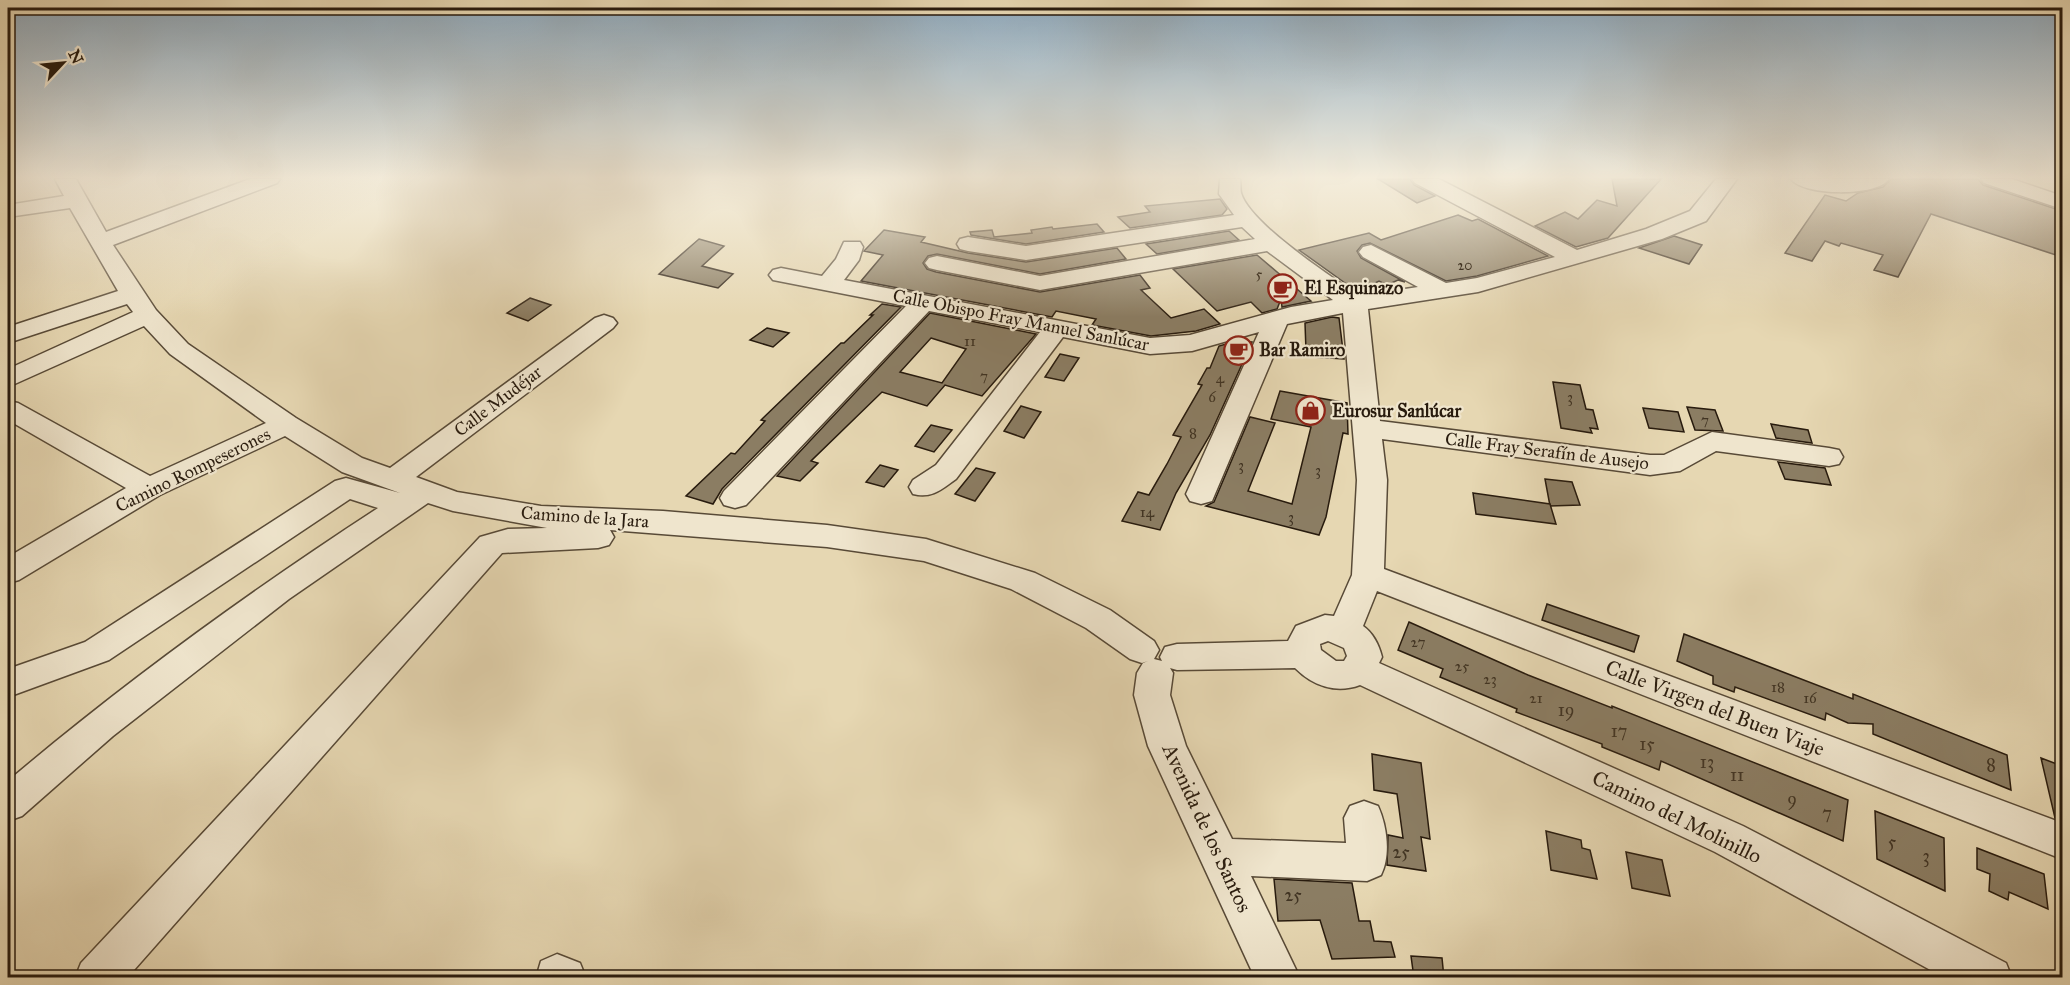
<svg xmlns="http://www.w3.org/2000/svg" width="2070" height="985" viewBox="0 0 2070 985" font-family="'IM FELL Great Primer',serif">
	<rect width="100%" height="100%" fill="#e6d7b2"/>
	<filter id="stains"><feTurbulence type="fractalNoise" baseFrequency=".00333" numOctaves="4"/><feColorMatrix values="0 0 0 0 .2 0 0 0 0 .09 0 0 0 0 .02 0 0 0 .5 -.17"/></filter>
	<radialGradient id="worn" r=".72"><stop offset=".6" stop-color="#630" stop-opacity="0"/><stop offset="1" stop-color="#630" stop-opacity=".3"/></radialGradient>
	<g fill="#8b7d63" stroke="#281b0e" stroke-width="1.5" fill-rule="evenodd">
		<polygon points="1378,179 1410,179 1414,185 1435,196 1417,203"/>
		<polygon points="1612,179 1661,179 1608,238 1576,247 1535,226 1565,212 1578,219 1597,200 1617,206"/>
		<polygon points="1891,179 1978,179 1983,185 2062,211 2062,257 1931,214 1898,277 1874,270 1883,255 1841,243 1839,246 1825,241 1812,261 1785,253 1825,195 1846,201 1858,193 1883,187"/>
		<polygon points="1220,199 1227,209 1222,215 1130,228 1118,217 1150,212 1145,206"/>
		<polygon points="1458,215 1472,221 1478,219 1548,256 1477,276 1446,281 1370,243 1362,245 1357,251 1361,258 1405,282 1398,280 1387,285 1379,281 1369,286 1364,283 1352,288 1299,250 1369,233 1381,240"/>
		<polygon points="1097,224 1104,232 1026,244 971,235 970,232 992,230 994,237 1032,233 1031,230 1052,227 1053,229"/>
		<polygon points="884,230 925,237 921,242 968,253 1026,262 1117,248 1126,259 1040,274 937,254 928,256 923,263 927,269 936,272 1040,292 1140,275 1150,288 1141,290 1171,318 1204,309 1220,324 1196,331 1151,336 1092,325 1096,319 1056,311 1052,317 861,281 883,255 864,251"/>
		<polygon points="1229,231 1239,240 1157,254 1146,244"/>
		<polygon points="1674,236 1702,245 1689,264 1639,248"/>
		<polygon points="699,239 724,246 702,266 733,274 718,288 659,274"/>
		<polygon points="1257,255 1311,301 1282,307 1281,299 1277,309 1262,313 1251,302 1217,311 1173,269"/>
		<polygon points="530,298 551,305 528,321 507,313"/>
		<polygon points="882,304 901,307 722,489 713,504 686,496 731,453 735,454 765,421 761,420 841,343 844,343 873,315 870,315"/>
		<path d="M930,313L1036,334L982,396L945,385L927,406L882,392L811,461L818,463L800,481L777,476ZM931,338L966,349L942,383L900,372Z"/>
		<polygon points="1332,317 1339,318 1344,359 1312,357 1306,351 1305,323"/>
		<polygon points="767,328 789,333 773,347 750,340"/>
		<polygon points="1240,340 1252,342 1210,435 1176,493 1160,530 1122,521 1138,492 1149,495 1167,464 1181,437 1173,435 1202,385 1198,384 1207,368 1210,368 1219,346"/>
		<polygon points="1060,354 1079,358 1064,381 1045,377"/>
		<polygon points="1553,382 1580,385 1586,409 1593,410 1598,429 1590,428 1592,433 1561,428"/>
		<polygon points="1280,391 1347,403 1348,434 1343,433 1326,517 1319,535 1206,506 1214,502 1250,417 1275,423 1248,491 1292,504 1311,427 1271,419"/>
		<polygon points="1021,406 1041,412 1024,438 1004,431"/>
		<polygon points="1687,407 1715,410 1723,431 1695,430"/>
		<polygon points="1643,408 1678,412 1684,432 1649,428"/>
		<polygon points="1771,424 1808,430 1812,443 1776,438"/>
		<polygon points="931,425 952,430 934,452 915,446"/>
		<polygon points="1778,462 1825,468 1831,485 1785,479"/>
		<polygon points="880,465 898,470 884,487 866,482"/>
		<polygon points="976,468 995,473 975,501 955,494"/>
		<polygon points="1545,479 1572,482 1580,505 1550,506"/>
		<polygon points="1473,493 1550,504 1556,524 1476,514"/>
		<polygon points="1547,604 1639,636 1634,652 1542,620"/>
		<polygon points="1409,622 1528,675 1612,708 1612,706 1848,800 1843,841 1661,761 1659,770 1602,747 1602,744 1516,712 1517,709 1440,677 1443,669 1398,650"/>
		<polygon points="1684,634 1853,699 1853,694 2007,755 2011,790 1873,734 1873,724 1848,723 1826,713 1825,720 1735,687 1734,692 1713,684 1713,676 1677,661"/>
		<polygon points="1372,754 1421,763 1430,839 1421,837 1426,871 1387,865 1388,835 1403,838 1397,794 1374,790"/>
		<polygon points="2041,758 2062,766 2062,820 2055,818"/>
		<polygon points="1875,811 1944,838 1945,891 1877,859"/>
		<polygon points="1546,831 1581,840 1582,848 1590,850 1597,879 1551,870"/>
		<polygon points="1977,848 2044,874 2048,909 2009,892 2008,900 1989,891 1990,874 1977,869"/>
		<polygon points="1626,852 1662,860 1670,896 1632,888"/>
		<polygon points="1274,879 1352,883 1359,921 1370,921 1374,941 1391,942 1395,957 1332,959 1320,920 1278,921"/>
		<polygon points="1411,956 1442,958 1444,978 1414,978"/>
	</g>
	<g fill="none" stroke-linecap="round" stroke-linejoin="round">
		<defs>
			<g id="minor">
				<path d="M55,179H76L106,232L250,179H280L277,183L113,245L156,310L188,344L296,418L362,458L390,468L595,318L604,315L613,318L617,323L613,328L416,477L457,492L541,506L663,511L827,525L926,539L1035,573L1110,610L1154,641L1159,650L1154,659L1162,661L1160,657L1165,647L1177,644L1288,641L1296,626L1325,615L1334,616L1352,575L1357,480L1343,313L1287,324L1212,501L1201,504L1190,501L1186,494L1259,332L1192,351L1150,354L1063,337L956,479C942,489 932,499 913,494L909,487L913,480L936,465L1040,332L929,311L746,505L735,508L724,505L720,498L724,491L906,306L773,280L769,275L773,270L781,268L822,276L836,259L844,242H860L863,247L859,260L844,280L1150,338L1190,335L1291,307L1333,300L1267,251L1040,290L937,270L929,268L925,263L929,258L937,256L1040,276L1255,239L1242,227L1026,260L968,251L960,249L957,244L960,239L968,237L1026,246L1234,215L1219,194L1220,179H1240C1241,183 1240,189 1241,193C1250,224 1331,276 1359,296L1418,287L1363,257L1359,252L1363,247L1371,245L1446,283L1477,278L1555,257L1415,183L1412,179H1439L1577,250L1646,229L1690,211L1716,179H1737L1706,221L1662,239L1478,292L1368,309L1380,421L1650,455H1664L1712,432L1829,448L1839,450L1843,457L1839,464L1829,466L1716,451L1680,471L1650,475L1382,439L1387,480L1384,569L2062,823V859L1377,591L1363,626C1373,633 1379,645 1382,657L1379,663L1743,826L2006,963L2012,978H1945L1715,852L1360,685C1336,694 1313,686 1295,668L1177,670L1170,668L1173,673L1170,695L1186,746L1232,839L1346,843L1344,818L1350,806L1364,801L1378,806C1387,826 1391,855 1381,875L1367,881L1251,876L1300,978H1255L1148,746L1134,695L1137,673L1143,663L1148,661L1142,663L1130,659L1086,628L1011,589L924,561L827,547L610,530L614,537L609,545L598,548L502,553L127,978H75L81,963L480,537L508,529L547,528L453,511L428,503L289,599L113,736L22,816L8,821V781C125,682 249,592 378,508L350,499L109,660L8,697V669L85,642L335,481L346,478L400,493L342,472L285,436L160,495L19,580L8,583V557L126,488L8,420V401L18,403L150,476L266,423L170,354L144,326L8,387V369L133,312L127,304L8,343V327L118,291L70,208L8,217V205L64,196ZM1328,641L1344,648L1347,656L1344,661H1336L1321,650L1320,644Z"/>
				<path d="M1791,179H1889C1877,197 1803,196 1791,179Z"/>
				<polygon points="1981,179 2012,179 2062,196 2062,209 1984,183"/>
				<polygon points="557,954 580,963 586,978 536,978 541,961"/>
			</g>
		</defs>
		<use href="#minor" stroke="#584a37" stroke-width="3"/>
		<use href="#minor" fill="#efe5cd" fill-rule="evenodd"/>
	</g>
	<linearGradient id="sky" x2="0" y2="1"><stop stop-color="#8da8bc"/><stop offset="0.56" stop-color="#f4eddc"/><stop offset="1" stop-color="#f4eddc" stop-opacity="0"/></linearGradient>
	<rect width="2070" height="317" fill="url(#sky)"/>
	<defs>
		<symbol id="cafe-ring" viewBox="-11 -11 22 22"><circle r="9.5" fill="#efe5cd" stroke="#8f2418" stroke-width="1.5"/><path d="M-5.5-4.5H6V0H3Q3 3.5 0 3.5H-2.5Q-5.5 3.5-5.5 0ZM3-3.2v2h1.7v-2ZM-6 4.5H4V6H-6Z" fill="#8f2418"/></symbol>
		<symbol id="shop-ring" viewBox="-11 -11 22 22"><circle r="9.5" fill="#efe5cd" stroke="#8f2418" stroke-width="1.5"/><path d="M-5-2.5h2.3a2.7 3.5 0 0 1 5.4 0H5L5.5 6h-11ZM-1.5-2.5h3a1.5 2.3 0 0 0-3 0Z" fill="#8f2418"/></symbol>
	</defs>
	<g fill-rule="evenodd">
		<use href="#cafe-ring" x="1266" y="272" width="33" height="33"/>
		<use href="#cafe-ring" x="1222" y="334" width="33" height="33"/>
		<use href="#shop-ring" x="1294" y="394" width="33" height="33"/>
	</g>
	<g text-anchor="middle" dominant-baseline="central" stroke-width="4.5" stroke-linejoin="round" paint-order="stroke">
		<g font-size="14" fill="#413423">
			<text x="1465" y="265">20</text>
			<text x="1259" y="274">5</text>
		</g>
		<g font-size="15" fill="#413423">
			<text x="970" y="341">11</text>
			<text x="984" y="376">7</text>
			<text x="1220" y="378">4</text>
			<text x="1212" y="397">6</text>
			<text x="1570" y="397">3</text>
			<text x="1705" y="420">7</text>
			<text x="1193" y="433">8</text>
			<text x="1241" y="465">3</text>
			<text x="1318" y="470">3</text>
			<text x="1147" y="512">14</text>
			<text x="1291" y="517">3</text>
			<text x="1418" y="642">27</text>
			<text x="1462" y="666">25</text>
			<text x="1490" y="679">23</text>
			<text x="1778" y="687">18</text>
			<text x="1536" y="698">21</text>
			<text x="1810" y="698">16</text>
		</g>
		<g font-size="18" font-weight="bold" fill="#281b0e" stroke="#efe5cd" text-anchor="start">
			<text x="1304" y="288">El Esquinazo</text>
			<text x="1259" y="350">Bar Ramiro</text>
			<text x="1332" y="411">Eurosur Sanlúcar</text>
		</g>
		<g font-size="18" fill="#281b0e" stroke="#efe5cd">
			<text transform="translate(1021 320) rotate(11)">Calle Obispo Fray Manuel Sanlúcar</text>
			<text transform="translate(498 401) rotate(-37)">Calle Mudéjar</text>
			<text transform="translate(1547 451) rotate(7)">Calle Fray Serafín de Ausejo</text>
			<text transform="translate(193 470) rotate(-26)">Camino Rompeserones</text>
			<text transform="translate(585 517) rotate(4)">Camino de la Jara</text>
		</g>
		<g font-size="18" fill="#413423">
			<text x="1566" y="710">19</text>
			<text x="1619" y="731">17</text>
			<text x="1647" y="744">15</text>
			<text x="1707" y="762">13</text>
			<text x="1991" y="765">8</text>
			<text x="1737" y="775">11</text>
			<text x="1792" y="799">9</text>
			<text x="1827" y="813">7</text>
			<text x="1892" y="842">5</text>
			<text x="1401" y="852">25</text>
			<text x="1926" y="856">3</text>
			<text x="1293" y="895">25</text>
		</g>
		<g font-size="21" fill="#281b0e" stroke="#efe5cd">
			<text transform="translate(1715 708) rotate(21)">Calle Virgen del Buen Viaje</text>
			<text transform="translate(1677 817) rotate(26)">Camino del Molinillo</text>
			<text transform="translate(1207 828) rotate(65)">Avenida de los Santos</text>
		</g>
	</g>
	<rect width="2070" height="985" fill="none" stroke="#e6d7b2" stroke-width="30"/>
	<rect x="9" y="9" width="2052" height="967" fill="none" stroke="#281b0e" stroke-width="3"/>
	<rect x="15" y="15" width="2040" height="955" fill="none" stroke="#281b0e" stroke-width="1.5"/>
	<g transform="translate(63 63) rotate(64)" stroke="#efe5cd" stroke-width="4.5" paint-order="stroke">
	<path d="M0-4.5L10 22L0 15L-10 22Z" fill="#281b0e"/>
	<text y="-9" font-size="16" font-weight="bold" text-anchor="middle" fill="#281b0e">N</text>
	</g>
	<rect width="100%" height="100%" filter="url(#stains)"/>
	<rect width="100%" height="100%" fill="url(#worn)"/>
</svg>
